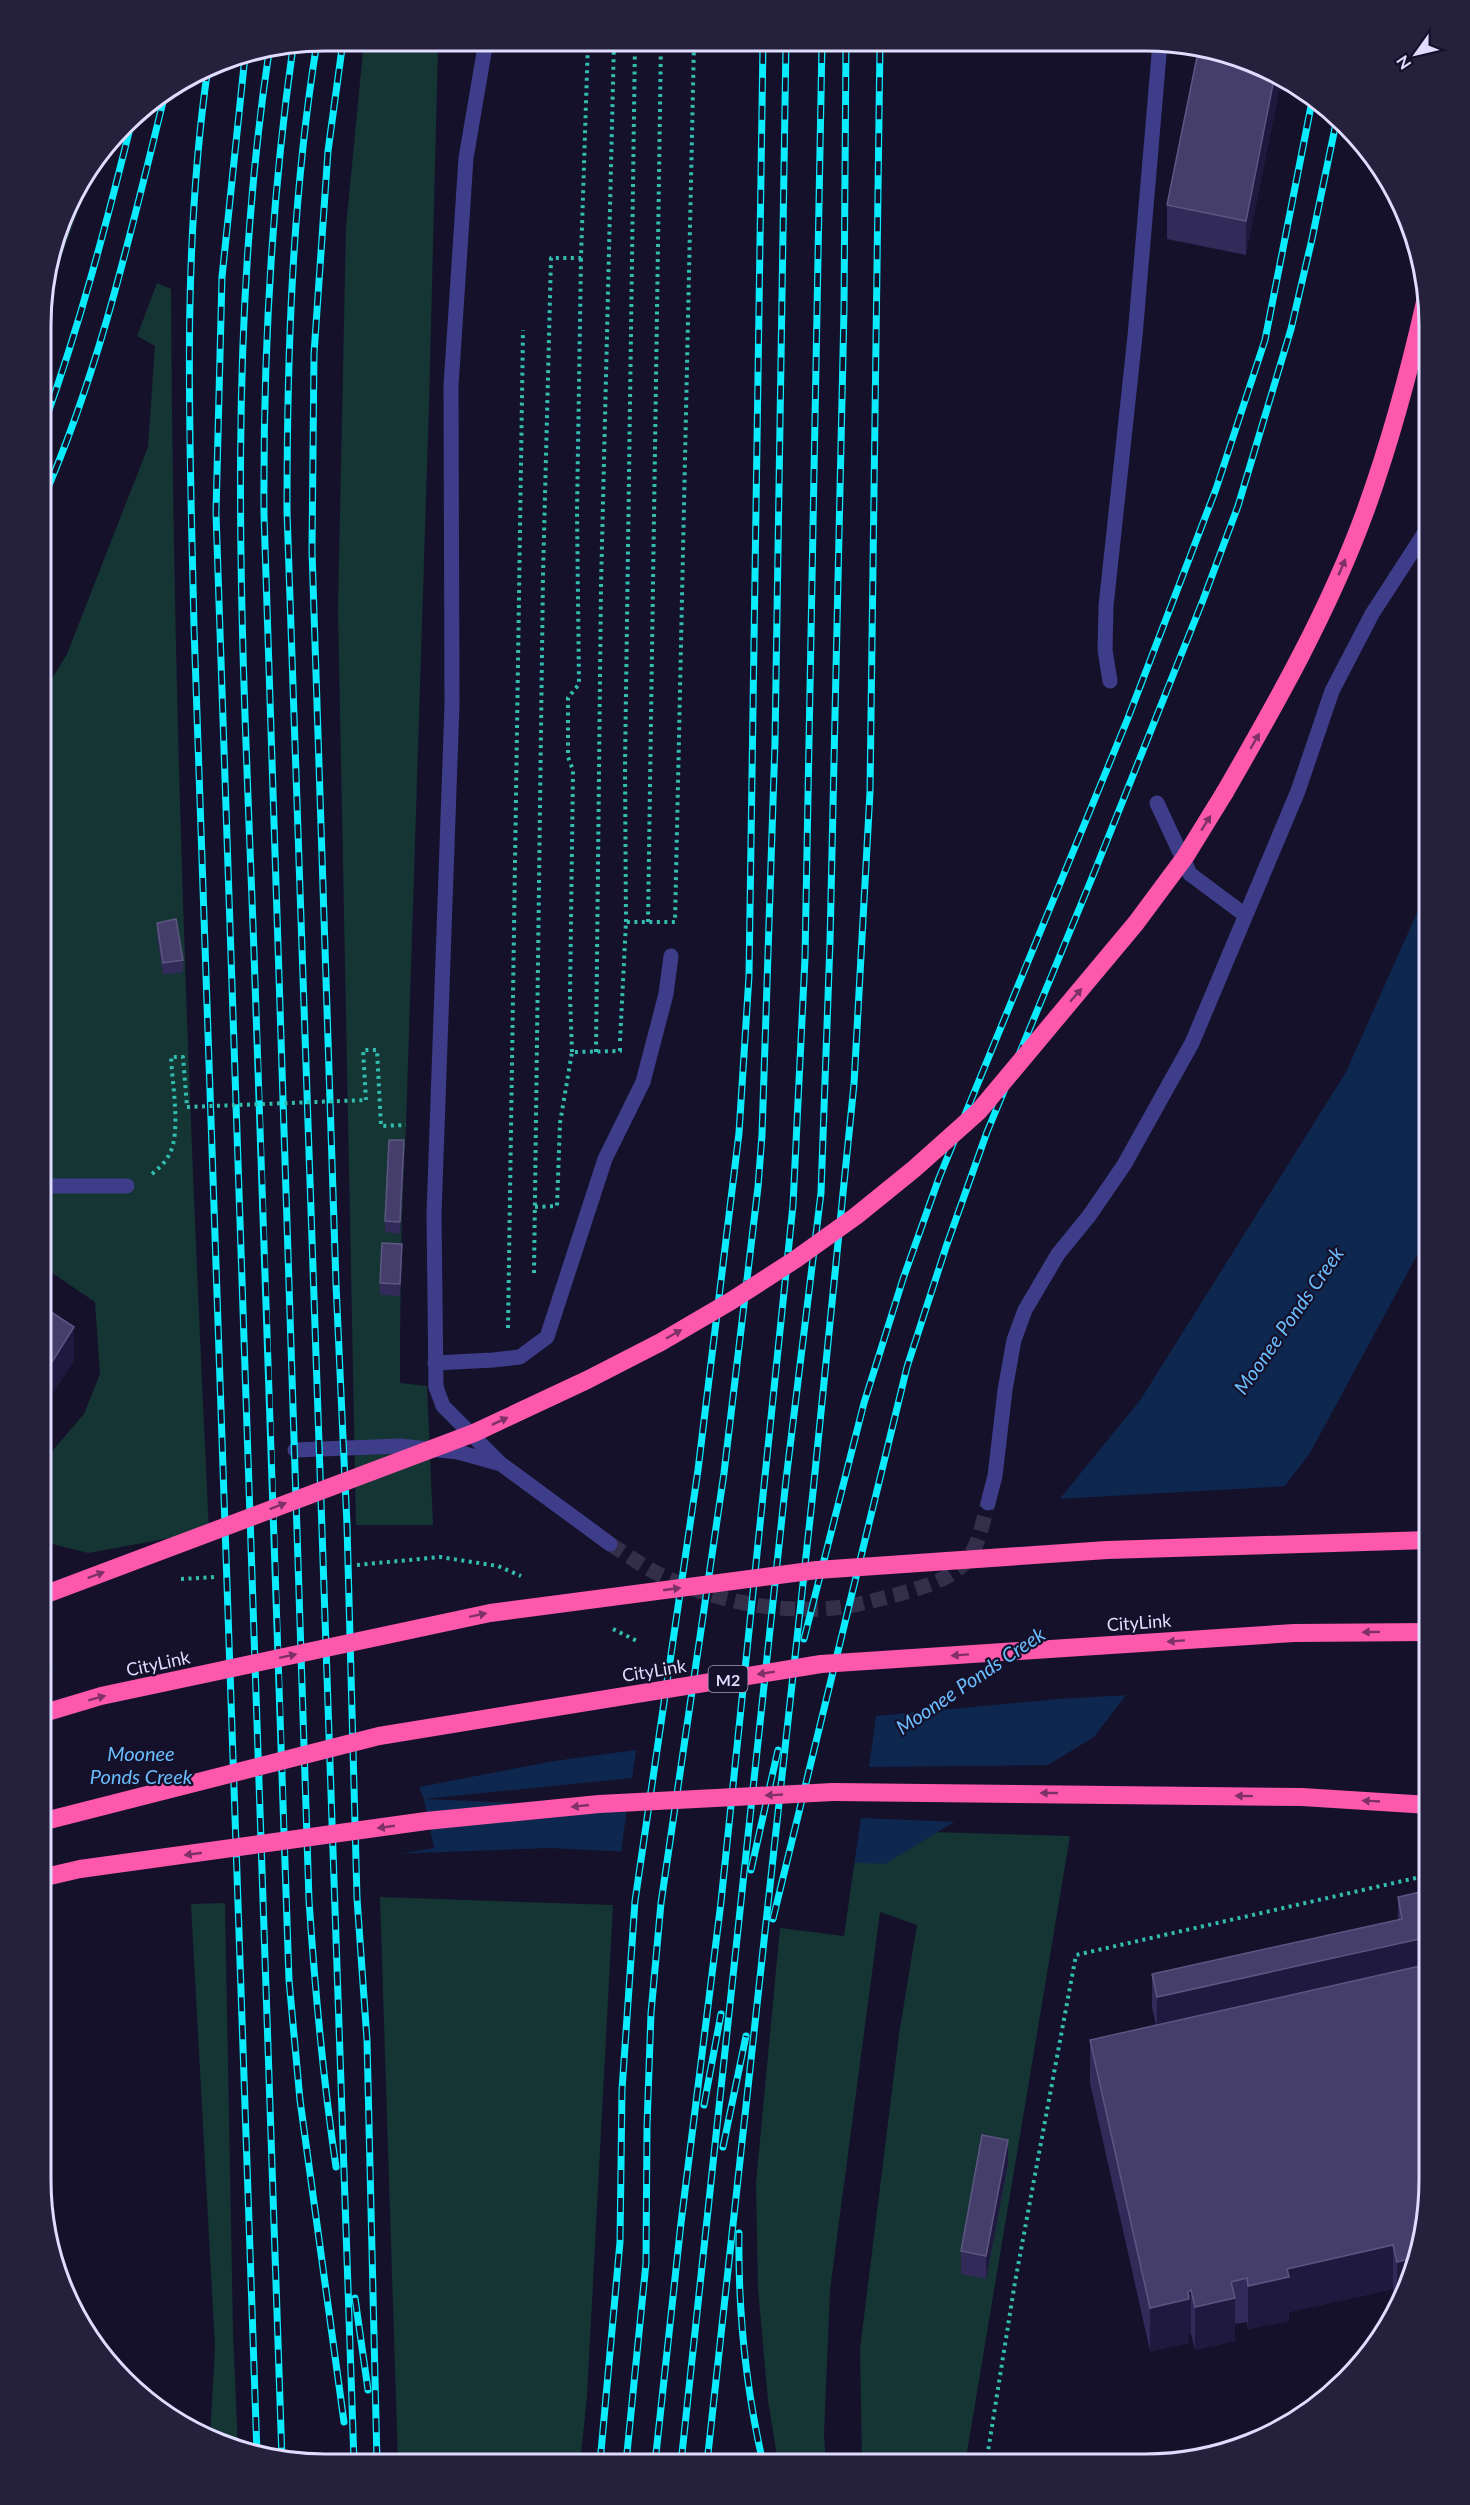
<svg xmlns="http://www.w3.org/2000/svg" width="1470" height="2505" viewBox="0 0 1470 2505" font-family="Lato,sans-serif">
	<rect width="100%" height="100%" fill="#15112b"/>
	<g fill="#143533">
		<path d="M364,41H441L438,47L429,404L406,1125C401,1211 400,1297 400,1383L427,1386L433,1525H356L338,609L346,227Z"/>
		<polygon points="93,169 51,286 43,304 43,288 70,199"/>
		<path d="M157,283L171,289C173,703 189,1117 209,1531L88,1553L41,1541V1464L84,1414L100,1374L95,1302L42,1266V1118L45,1113L42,1111V695L67,654L148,447L155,346L137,336Z"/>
		<polygon points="859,1830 1070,1836 965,2464 862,2464 860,2349 899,2034 917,1925 880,1912 830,2290 824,2434 826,2464 778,2463 768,2400 758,2289 756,2183 780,1928 844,1936"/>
		<polygon points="380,1897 613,1905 587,2396 580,2463 398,2462"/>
		<polygon points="225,1903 233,2331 238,2449 210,2439 215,2347 191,1904"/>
	</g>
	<polygon fill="#0e274e" points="1429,886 1429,1233 1310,1453 1094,1737 885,1864 549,1848 128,1864 41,1901 42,1665 515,1674 863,1667 1010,1560 1141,1399 1346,1072"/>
	<path fill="#15112b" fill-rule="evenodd" d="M1289,1486L1130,1695L1058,1699L876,1716L869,1767L1054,1765L960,1822L861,1818L854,1866L621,1854L627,1808L424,1799L434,1848L380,1857L129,1867L41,1904V1669L66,1663L515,1671L862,1664L1008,1558L1056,1499ZM636,1750L632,1778L424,1799L419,1787L554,1761Z"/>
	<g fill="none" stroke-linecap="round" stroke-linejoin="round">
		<path stroke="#332f4b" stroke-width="15" stroke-dasharray="15 8" stroke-linecap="butt" d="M610,1544C629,1556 648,1570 669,1579C720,1602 786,1615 842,1607C860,1605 878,1599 896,1595C920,1588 952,1580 968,1559C979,1544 983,1521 988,1503"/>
		<g stroke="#32bdb0" stroke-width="4" stroke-dasharray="3 4.5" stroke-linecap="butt">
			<polyline points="626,922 625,766 635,41"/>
			<polyline points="648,922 661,41"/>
			<polyline points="620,1041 626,922 675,922 694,42"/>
			<polyline points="572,1052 570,996 573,770 568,757 568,698 579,684 577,512 581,258"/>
			<polyline points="596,1052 601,586 614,41"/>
			<polyline points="366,1100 363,1050 377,1050 381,1126 406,1125"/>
			<path d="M152,1174C159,1168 166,1162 170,1153C181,1130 172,1083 171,1057H183L187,1107"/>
			<polyline points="535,1207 557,1206 560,1123 572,1052 620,1051 620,1048"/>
			<polyline points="534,1273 543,575 551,258 581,258 588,41"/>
			<polyline points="508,1328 523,330"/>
			<polyline points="357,1565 440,1557 498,1566 521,1576"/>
			<polyline points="181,1579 216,1577"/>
			<polyline points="613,1629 639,1642"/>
			<polyline points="986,2464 1015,2282 1076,1955 1429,1875"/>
		</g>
		<g stroke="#3e3d89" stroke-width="15">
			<polyline points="1110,681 1105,650 1106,606 1135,336 1160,43"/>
			<polyline points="1157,803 1190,874 1245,915"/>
			<polyline points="42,1186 127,1186"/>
			<polyline points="435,1363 493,1360 520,1357 547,1337 605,1159 643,1082 666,994 671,956"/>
			<polyline points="436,1387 434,1214 452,705 451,386 466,158 486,41"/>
			<polyline points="295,1450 400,1446 458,1452 501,1464"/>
		</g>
		<g stroke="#3e3d89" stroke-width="15">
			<polyline points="436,1387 443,1406 501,1464 610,1544"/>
			<polyline points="988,1503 995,1476 1005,1390 1014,1340 1025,1310 1058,1254 1089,1216 1124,1165 1192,1043 1298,791 1332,691 1372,614 1429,526"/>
		</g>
		<g stroke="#fd58ac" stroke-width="18">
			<path d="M1225,792C1277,702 1329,610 1365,512C1390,443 1409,373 1425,302"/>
			<polyline points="833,1792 1302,1797 1429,1805"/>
		</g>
		<defs>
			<g id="rail">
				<polyline points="343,41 328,151 314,354 312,551 336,1284 347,1525 357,1898 367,2040 377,2462"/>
				<path d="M317,42C292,197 287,354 287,511L354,2462"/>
				<path d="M293,47C271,202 263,358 264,514L309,1900C315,1990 323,2078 336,2167"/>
				<path d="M269,52C224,350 243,652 254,952C267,1295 278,1638 289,1980L300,2100L344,2422"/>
				<polyline points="245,56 222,277 216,513 282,2460"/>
				<path d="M208,67C181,253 190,440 194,627L257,2454"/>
				<path d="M43,427C80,325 107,222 133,116"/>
				<path d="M43,499C100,370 131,231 165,94"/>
				<polyline points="804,1639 864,1403 903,1279 939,1178 1128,718 1216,489 1265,340 1313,96"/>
				<polyline points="751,1870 778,1750"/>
				<polyline points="773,1919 907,1367 946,1247 987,1132 1094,873 1203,600 1238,506 1291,329 1312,239 1337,118"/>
				<polyline points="704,2105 721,2014"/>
				<polyline points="723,2147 746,2036"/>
				<path d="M739,2233C738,2309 746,2389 763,2463"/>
				<polyline points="355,2298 368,2390"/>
				<polyline points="600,2463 620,2242 622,2090 635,1901 698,1470 739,1133 749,976 763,42"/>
				<polyline points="626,2463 646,2263 647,2126 651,2013 661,1903 724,1473 758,1187 762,1135 775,742 786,42"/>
				<polyline points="655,2463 681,2223 721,1902 793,1205 805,958 822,42"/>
				<polyline points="681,2463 786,1480 821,1193 830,942 844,309 846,42"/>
				<polyline points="707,2463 813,1492 854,1084 870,792 880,42"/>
			</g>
		</defs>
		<use href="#rail" stroke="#0aecfd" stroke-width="7"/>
		<use href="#rail" stroke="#15112b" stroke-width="4.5" stroke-dasharray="14" stroke-linecap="butt"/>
		<polyline stroke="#32bdb0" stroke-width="4" stroke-dasharray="3 4.5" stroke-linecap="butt" points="187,1107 366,1100"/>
		<g stroke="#fd58ac" stroke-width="18">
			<polyline points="41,1596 474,1433 587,1380 661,1342 731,1301 796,1259 856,1216 914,1169 979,1111 1136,923 1185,857 1225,792"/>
			<polyline points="41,1714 101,1696 490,1613 817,1570 1107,1550 1429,1540"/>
			<polyline points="41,1822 379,1736 821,1664 1294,1633 1429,1632"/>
			<polyline points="41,1878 80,1869 426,1821 599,1804 833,1792"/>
		</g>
	</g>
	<g fill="#322a59">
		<polygon points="1254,62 1246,255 1167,239 1167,205"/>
		<polygon points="157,923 183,960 183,972 163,975 157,935"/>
		<polygon points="404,1152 400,1234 385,1232 385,1221"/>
		<polygon points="402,1256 400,1296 380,1295 380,1283"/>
		<polygon points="1429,1890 1414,2272 1397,2305 1393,2289 1289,2312 1289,2321 1248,2329 1247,2322 1235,2324 1235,2341 1195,2350 1191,2334 1189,2334 1189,2343 1150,2351 1090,2083 1090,2040 1156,2025 1152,2008 1152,1974 1398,1920 1398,1897"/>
		<polygon points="1008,2163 986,2279 961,2274 961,2251"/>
	</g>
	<g fill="#1f183f">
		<polygon points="1275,74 1282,78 1246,255 1246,221"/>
		<polygon points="404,1140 404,1152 400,1234 400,1222"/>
		<polygon points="74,1327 74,1361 41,1412 42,1378"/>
		<polygon points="1429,1937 1429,1971 1157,2031 1157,1997"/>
		<polygon points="1008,2140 1008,2163 986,2279 986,2256"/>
		<polygon points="1393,2245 1393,2289 1289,2312 1289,2321 1248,2329 1248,2286 1287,2269"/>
		<polygon points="1417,2257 1414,2272 1397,2305 1397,2262"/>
		<polygon points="1191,2290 1191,2334 1189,2334 1189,2343 1150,2351 1150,2308"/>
		<polygon points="1235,2298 1235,2341 1195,2350 1195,2307"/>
	</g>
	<g fill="#453d6a" stroke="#5d5682" stroke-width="1.5">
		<polygon points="1199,47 1254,62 1275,74 1246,221 1167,205"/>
		<polygon points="176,919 183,960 163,963 157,923"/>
		<polygon points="389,1140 404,1140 400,1222 385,1221"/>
		<polygon points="382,1243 402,1244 400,1284 380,1283"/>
		<polygon points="42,1306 74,1327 42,1378"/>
		<polygon points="1429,1890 1429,1937 1157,1997 1152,1974 1402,1919 1398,1897"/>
		<polygon points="1429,1964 1429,2199 1417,2257 1397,2262 1393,2245 1287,2269 1289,2277 1248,2286 1247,2278 1231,2282 1235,2298 1195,2307 1191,2290 1188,2292 1189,2299 1150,2308 1090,2040"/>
		<polygon points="982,2135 1008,2140 986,2256 961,2251"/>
	</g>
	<defs><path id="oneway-solid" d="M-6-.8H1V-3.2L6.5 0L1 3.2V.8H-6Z" transform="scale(1.5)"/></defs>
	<g fill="#7d3165">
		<use href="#oneway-solid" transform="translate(1342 567) rotate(-67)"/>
		<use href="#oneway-solid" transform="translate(1255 741) rotate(-60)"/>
		<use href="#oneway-solid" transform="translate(1206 823) rotate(-58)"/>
		<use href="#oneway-solid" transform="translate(1076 995) rotate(-49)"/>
		<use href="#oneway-solid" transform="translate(674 1334) rotate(-30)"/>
		<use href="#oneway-solid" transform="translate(500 1421) rotate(-25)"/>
		<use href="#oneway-solid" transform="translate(278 1506) rotate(-21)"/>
		<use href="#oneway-solid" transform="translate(96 1575) rotate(-21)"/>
		<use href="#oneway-solid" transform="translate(672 1589) rotate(-8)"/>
		<use href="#oneway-solid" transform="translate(478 1615) rotate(-12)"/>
		<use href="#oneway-solid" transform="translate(1371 1632) rotate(179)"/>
		<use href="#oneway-solid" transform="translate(1176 1641) rotate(176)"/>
		<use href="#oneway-solid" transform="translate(960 1655) rotate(176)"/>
		<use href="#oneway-solid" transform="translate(288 1656) rotate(-12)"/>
		<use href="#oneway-solid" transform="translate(766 1673) rotate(171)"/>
		<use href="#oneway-solid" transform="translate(97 1698) rotate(-15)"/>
		<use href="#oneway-solid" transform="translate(1049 1793) rotate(-180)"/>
		<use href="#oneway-solid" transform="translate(774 1795) rotate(177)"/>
		<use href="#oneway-solid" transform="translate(1244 1796) rotate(-179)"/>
		<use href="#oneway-solid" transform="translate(1371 1801) rotate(-177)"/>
		<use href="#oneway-solid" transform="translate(580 1806) rotate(174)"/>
		<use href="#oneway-solid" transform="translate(386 1827) rotate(172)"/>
		<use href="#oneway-solid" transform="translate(193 1854) rotate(172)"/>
	</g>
	<g text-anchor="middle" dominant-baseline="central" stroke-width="4.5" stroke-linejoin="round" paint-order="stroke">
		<rect fill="#15112b" stroke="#a29fbf" stroke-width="1.5" x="708.5" y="1666" width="39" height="26" rx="4.5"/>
		<g font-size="16" font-weight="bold" fill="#dfdcff">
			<text x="728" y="1679">M2</text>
		</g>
		<g font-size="18" fill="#dfdcff" stroke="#15112b">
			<text transform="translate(1139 1622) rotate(-4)">CityLink</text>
			<text transform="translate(158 1663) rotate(-12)">CityLink</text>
			<text transform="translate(654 1670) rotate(-9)">CityLink</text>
		</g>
		<g font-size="20" font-style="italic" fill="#6bbefe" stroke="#15112b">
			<text transform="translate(1288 1320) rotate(-55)">Moonee Ponds Creek</text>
			<text transform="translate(970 1680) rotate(-34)">Moonee Ponds Creek</text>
			<text x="141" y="1753">Moonee<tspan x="141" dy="23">Ponds Creek</tspan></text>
		</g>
	</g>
	<path d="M0 0H1470V2505H0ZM325 51H1145A274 274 0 0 1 1419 325V2180A274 274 0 0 1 1145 2454H325A274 274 0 0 1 51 2180V325A274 274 0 0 1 325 51Z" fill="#25213c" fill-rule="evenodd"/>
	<path fill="none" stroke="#dfdcff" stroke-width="3" d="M325 51H1145A274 274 0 0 1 1419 325V2180A274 274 0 0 1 1145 2454H325A274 274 0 0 1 51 2180V325A274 274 0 0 1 325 51Z"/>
	<g transform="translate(1416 54) rotate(236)" stroke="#15112b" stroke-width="4.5" paint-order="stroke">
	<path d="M0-4.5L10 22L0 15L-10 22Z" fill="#dfdcff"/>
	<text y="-9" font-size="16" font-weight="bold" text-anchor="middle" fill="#dfdcff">N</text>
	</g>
</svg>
